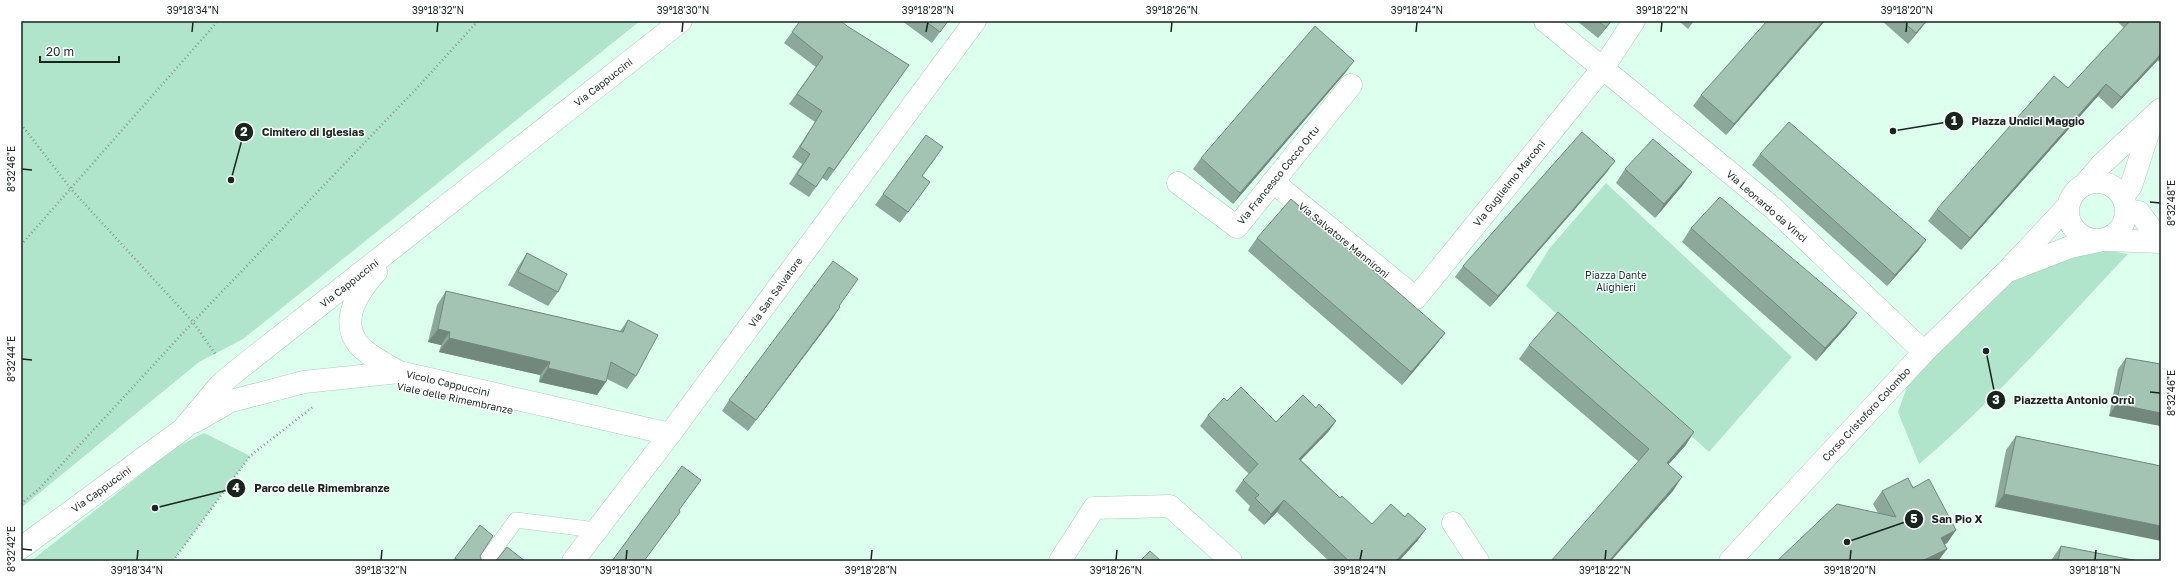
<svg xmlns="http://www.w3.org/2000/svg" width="2182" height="582" viewBox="0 0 2182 582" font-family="'Golos Text',sans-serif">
	<rect width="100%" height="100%" fill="#dfe"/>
	<g fill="#b1e5cb">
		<polygon points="21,21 640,21 243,339 199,362 21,508"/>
		<polygon points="1606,183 1792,357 1709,452 1526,286 1549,249"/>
		<path d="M2095,248L2128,254C2060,326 1995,400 1919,464L1898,412L1912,373L2012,279Z"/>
		<polygon points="204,433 250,456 173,561 31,561 173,449"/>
	</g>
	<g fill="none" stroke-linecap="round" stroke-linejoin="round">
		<defs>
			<polyline id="lane" points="486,561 516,520 596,530"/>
			<g id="street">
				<polyline points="1545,21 1773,208 1924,352"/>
				<polyline points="1273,182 1416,298 1603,68 1634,21"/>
				<polyline points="1178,183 1237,227 1351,85"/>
				<polyline points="1453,523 1478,561"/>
				<polyline points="1060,561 1094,508 1170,506 1231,561"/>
			</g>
			<g id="secondary">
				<circle cx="2097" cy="211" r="29"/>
				<polyline points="2084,185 2101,165 2161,109"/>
				<polyline points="2123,197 2131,186 2153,118"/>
				<polyline points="2126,210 2139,212 2161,242"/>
				<polyline points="2106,240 2161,242"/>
				<polyline points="2011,270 2070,247 2098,241"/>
				<polyline points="1730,561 1924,352 2006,272 2068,206"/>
			</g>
			<g id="primary">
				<path d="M376,272C359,291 339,319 358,344C368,356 386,364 399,372"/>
				<polyline points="194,422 231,401 304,382 399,372 670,434"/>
				<polyline points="21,548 183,429 219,386 230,376 681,21"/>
				<polyline points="573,561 670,434 975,21"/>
			</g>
		</defs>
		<use href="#lane" stroke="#acccbc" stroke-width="16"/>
		<use href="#street" stroke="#acccbc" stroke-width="23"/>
		<use href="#secondary" stroke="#acccbc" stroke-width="23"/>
		<use href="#primary" stroke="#acccbc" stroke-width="23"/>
		<g stroke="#839b8f" stroke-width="2.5" stroke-dasharray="1 3" stroke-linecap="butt">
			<polyline points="21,124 71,189 193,322 216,355"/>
			<polyline points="21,245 218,21"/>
			<polyline points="21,504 39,489 193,322 417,88 478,21"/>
			<polyline points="173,561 250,456 314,406"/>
		</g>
		<use href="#lane" stroke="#fff" stroke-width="15"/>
		<use href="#street" stroke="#fff" stroke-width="22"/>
		<use href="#secondary" stroke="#fff" stroke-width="22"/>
		<use href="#primary" stroke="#fff" stroke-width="22"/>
	</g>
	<g fill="#8ca89a">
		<polygon points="902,21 948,21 932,43"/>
		<polygon points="1577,21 1612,21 1598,38"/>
		<polygon points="1679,21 1694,21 1688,29"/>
		<polygon points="1825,21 1726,135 1693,106 1701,95"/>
		<polygon points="1882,21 1927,21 1908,44"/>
		<polygon points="2117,21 2161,21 2161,60 2159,62 2158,60 2112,109 2098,96 1961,250 1928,221 1937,209 2068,88 2124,28"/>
		<polygon points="847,26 909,65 827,181 822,178 809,197 789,184 802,164 792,157 815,122 789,104 816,67 784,43 792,32"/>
		<polygon points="1346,72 1233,204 1193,169 1201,158"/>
		<polygon points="1760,154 1926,240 1918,251 1887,286 1752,165"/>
		<polygon points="936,158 922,176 930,182 900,223 875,205 883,194"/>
		<polygon points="1625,169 1692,172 1682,186 1655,218 1616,183"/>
		<polygon points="1607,172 1490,307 1455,277 1463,266"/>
		<polygon points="1691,228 1857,313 1847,326 1816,361 1682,242"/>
		<polygon points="1257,238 1445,333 1435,346 1402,385 1248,251"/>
		<polygon points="527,253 558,292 548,306 508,285 518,267"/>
		<polygon points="446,291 620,331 628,320 636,376 627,389 607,379 597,395 539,382 540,375 439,352 441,345 428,342 437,305"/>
		<polygon points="839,306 833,318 748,431 722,411 729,400"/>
		<polygon points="1529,345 1694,432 1685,446 1668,465 1673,491 1519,359"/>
		<polygon points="2126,358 2161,364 2161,426 2109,416 2118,369"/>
		<polygon points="1227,401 1276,422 1316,408 1336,421 1328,432 1301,460 1340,498 1372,524 1418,540 1399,561 1329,561 1277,512 1264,525 1248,510 1250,506 1235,491 1243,480 1249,474 1200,426 1208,415"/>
		<polygon points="2016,436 2161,466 1995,507 2006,450"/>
		<polygon points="1913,488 1956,530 1947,543 1945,544 1947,549 1938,561 1777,561 1878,513 1873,504 1882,491"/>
		<polygon points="2061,546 2138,561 2051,561 2052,559"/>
		<polygon points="480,556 482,561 452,561 455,558"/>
	</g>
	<g fill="#72887d">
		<polygon points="1611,21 1612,21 1598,38 1606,27"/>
		<polygon points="1823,21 1825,21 1726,135 1734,124"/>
		<polygon points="1926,21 1927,21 1908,44 1916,33"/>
		<polygon points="2161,54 2161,56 2158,60 2112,109 2121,97"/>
		<polygon points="1354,61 1346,72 1233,204 1240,193"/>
		<polygon points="2106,84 2098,96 1961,250 1970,238"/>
		<polygon points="1615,161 1607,172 1490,307 1498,296"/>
		<polygon points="1692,172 1682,186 1655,218 1664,204"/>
		<polygon points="1926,240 1918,251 1887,286 1895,275"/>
		<polygon points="840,307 833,318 748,431 756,420"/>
		<polygon points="1857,313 1847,326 1816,361 1825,348"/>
		<polygon points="438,329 450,332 441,345 428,342"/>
		<polygon points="1445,333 1435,346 1402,385 1411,372"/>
		<polygon points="449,338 550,362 540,375 439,352"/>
		<polygon points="548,368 606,382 597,395 539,382"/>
		<polygon points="2116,404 2161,413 2161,426 2109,416"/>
		<polygon points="1336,421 1328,432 1291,470 1299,459"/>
		<polygon points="1694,432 1685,446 1657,477 1667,463"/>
		<polygon points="1682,477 1673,491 1611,561 1609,561"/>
		<polygon points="2004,494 2161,526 2161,541 1995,507"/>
		<polygon points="1284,500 1277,512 1264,525 1271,514"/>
		<polygon points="1426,529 1418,540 1399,561 1396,561"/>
		<polygon points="1956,530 1947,543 1932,551 1941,538"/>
		<polygon points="1947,549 1938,561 1922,561"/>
	</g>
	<g fill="#a3c3b3" stroke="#72887d">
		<polygon points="800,21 841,21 847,26 909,65 834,170 829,167 816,187 797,174 810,154 800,147 822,111 797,94 823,57 792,32"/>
		<polygon points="925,21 948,21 940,32"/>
		<polygon points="1598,21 1611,21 1606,27"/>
		<polygon points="1767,21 1823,21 1734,124 1701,95"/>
		<polygon points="1902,21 1926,21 1916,33"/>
		<polygon points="2130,21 2161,21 2161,54 2121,97 2106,84 1970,238 1937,209 2054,76 2068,88"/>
		<polygon points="1315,26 1354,61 1240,193 1201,158"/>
		<polygon points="1789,122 1926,240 1895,275 1760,154"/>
		<polygon points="1582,132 1615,161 1498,296 1463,266"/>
		<polygon points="926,135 943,147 922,176 930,182 908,212 883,194"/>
		<polygon points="1653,139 1692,172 1664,204 1625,169"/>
		<polygon points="1720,197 1857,313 1825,348 1691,228"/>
		<polygon points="1291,199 1445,333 1411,372 1257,238"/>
		<polygon points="527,253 567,274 558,292 518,272"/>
		<polygon points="833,261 858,279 839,306 840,307 756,420 729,400"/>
		<polygon points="446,291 623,332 628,320 658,335 636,376 611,362 606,382 548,368 550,362 449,338 450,332 438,329"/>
		<polygon points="1558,312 1694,432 1667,463 1682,477 1609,561 1551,561 1649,449 1529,345"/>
		<polygon points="2126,358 2161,364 2161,413 2116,404"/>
		<polygon points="1241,387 1276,422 1303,395 1316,408 1319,404 1336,421 1299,459 1340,498 1342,496 1372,524 1391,504 1405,517 1408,513 1426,529 1396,561 1349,561 1284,500 1271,514 1255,498 1259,495 1243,480 1258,464 1208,415 1224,398 1227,401"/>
		<polygon points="2016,436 2161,466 2161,526 2004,494"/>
		<polygon points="682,466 701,480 679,510 680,512 644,561 612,561"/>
		<polygon points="1908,478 1913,488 1929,479 1956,530 1941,538 1947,549 1922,561 1777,561 1837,504 1896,517 1882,491"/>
		<polygon points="480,525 493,536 480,556 482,561 459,561 455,558"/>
		<polygon points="2061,546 2138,561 2058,561"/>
		<polygon points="507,547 525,561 496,561"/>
		<polygon points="1150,551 1161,561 1140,561"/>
	</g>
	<path fill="none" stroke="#19251f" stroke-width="1.5" d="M192,32L193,22M437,32L438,22M682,32L683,22M926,32L928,22M1171,32L1172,22M1416,32L1417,22M1661,32L1662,22M1906,32L1907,22M22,169L32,170M2150,202L2160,203M22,359L32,360M2150,392L2160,393M22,549L32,550M137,560L138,550M381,560L382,550M626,560L627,550M871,560L872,550M1116,560L1117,550M1360,560L1362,550M1605,560L1606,550M1850,560L1851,550M2095,560L2096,550"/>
	<g text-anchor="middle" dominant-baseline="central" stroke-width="3" stroke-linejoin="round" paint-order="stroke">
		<g font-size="10" fill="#19251f" stroke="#fff">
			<text transform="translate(603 82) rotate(-38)">Via Cappuccini</text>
			<text transform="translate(1278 175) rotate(-51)">Via Francesco Cocco Ortu</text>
			<text transform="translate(1509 183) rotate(-51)">Via Guglielmo Marconi</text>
			<text transform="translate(1767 206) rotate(41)">Via Leonardo da Vinci</text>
			<text transform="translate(1344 240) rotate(39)">Via Salvatore Mannironi</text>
			<text transform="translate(349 283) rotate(-38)">Via Cappuccini</text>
			<text transform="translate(775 292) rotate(-54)">Via San Salvatore</text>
			<text transform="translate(448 383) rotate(13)">Vicolo Cappuccini</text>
			<text transform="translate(455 398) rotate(12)">Viale delle Rimembranze</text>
			<text transform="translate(1866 414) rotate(-47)">Corso Cristoforo Colombo</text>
			<text transform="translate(101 489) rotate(-36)">Via Cappuccini</text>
		</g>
		<g font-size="10" fill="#103929" stroke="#fff">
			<text x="1616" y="275">Piazza Dante<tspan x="1616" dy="12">Alighieri</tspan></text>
		</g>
	</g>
	<path fill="none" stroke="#19251f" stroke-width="1.5" d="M1893 131L1954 121M231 180L244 132M1986 351L1996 400M155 508L236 488M1847 542L1914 519"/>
	<g fill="#19251f" stroke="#fff" stroke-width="1.5">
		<circle cx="1893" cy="131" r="4"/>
		<circle cx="231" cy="180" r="4"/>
		<circle cx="1986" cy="351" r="4"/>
		<circle cx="155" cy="508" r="4"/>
		<circle cx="1847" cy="542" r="4"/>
		<circle cx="1954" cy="121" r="10"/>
		<circle cx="244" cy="132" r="10"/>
		<circle cx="1996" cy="400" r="10"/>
		<circle cx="236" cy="488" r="10"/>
		<circle cx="1914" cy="519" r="10"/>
	</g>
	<g font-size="12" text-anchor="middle" font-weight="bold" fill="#fff">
		<text x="1954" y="125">1</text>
		<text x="244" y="136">2</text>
		<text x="1996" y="404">3</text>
		<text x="236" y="492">4</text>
		<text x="1914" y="523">5</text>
	</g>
	<g font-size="11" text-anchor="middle" font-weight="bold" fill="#19251f" stroke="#fff" stroke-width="3" stroke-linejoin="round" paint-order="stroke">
		<text x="2028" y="125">Piazza Undici Maggio</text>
		<text x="313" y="136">Cimitero di Iglesias</text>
		<text x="2074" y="404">Piazzetta Antonio Orrù</text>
		<text x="322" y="492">Parco delle Rimembranze</text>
		<text x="1957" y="523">San Pio X</text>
	</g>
	<rect width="2182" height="582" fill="none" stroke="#ffffff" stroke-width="44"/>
	<path d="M40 56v6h79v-6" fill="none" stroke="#19251f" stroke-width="2"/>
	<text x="46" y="56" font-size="12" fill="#19251f" stroke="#ffffff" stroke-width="3" paint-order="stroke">20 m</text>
	<rect x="22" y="22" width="2138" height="538" fill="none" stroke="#19251f" stroke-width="1.5"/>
	<g font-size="10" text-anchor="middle" fill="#19251f">
		<text x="193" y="14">39°18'34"N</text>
		<text x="438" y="14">39°18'32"N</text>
		<text x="683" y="14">39°18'30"N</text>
		<text x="928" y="14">39°18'28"N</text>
		<text x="1172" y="14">39°18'26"N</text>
		<text x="1417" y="14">39°18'24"N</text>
		<text x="1662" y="14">39°18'22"N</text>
		<text x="1907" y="14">39°18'20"N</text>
		<text transform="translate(11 169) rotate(-90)" y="4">8°32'46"E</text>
		<text transform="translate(2171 203) rotate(-90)" y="4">8°32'48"E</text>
		<text transform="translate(11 359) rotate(-90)" y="4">8°32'44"E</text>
		<text transform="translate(2171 393) rotate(-90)" y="4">8°32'46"E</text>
		<text transform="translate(11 549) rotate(-90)" y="4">8°32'42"E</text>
		<text x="137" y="574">39°18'34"N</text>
		<text x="381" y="574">39°18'32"N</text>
		<text x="626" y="574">39°18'30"N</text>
		<text x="871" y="574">39°18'28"N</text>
		<text x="1116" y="574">39°18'26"N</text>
		<text x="1360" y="574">39°18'24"N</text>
		<text x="1605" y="574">39°18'22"N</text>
		<text x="1850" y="574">39°18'20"N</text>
		<text x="2095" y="574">39°18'18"N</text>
	</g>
</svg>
